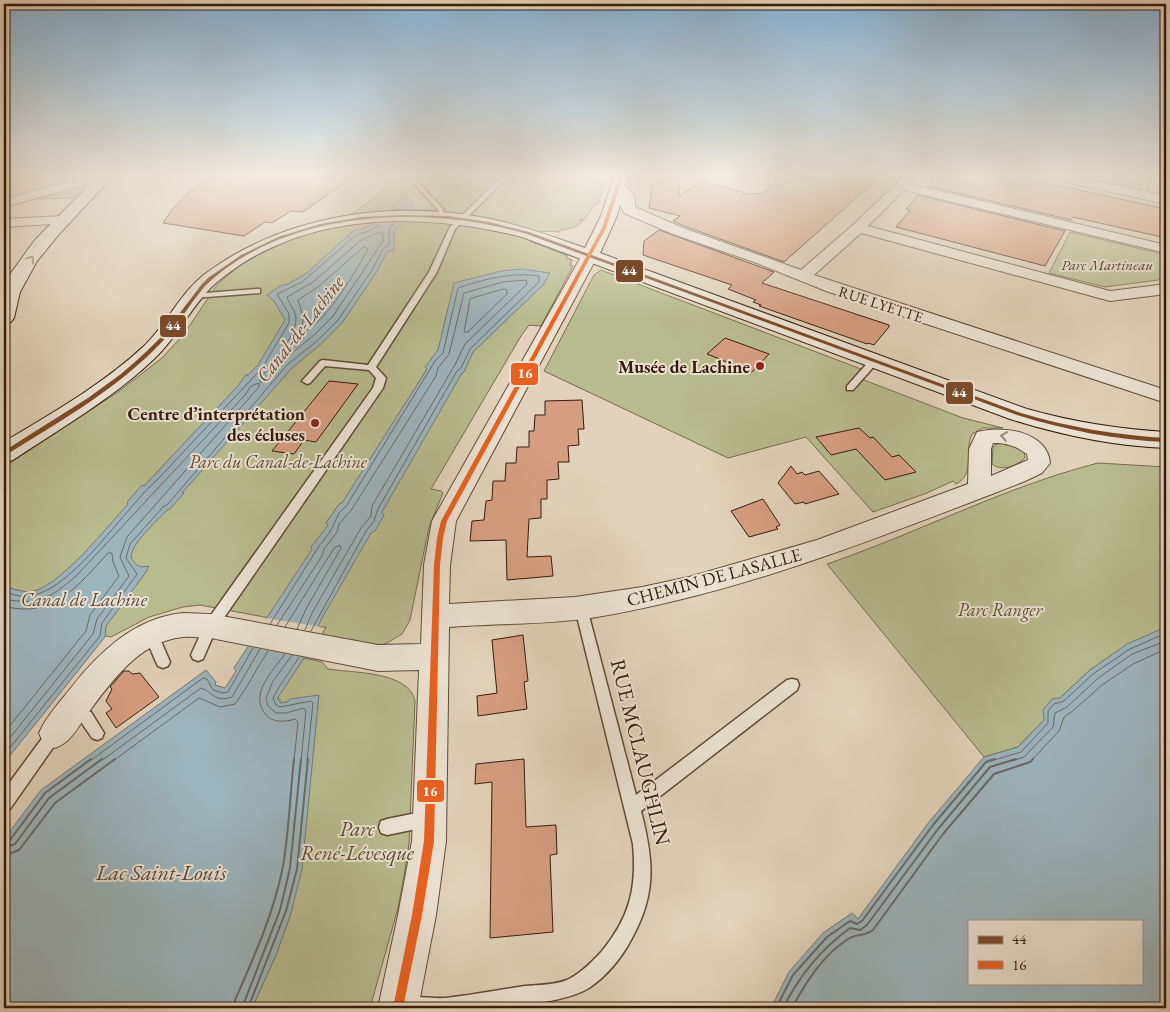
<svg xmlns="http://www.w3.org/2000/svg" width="1170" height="1012" viewBox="0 0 1170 1012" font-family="'EB Garamond',serif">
	<rect width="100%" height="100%" fill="#e2d2bb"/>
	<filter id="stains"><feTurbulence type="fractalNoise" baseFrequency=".004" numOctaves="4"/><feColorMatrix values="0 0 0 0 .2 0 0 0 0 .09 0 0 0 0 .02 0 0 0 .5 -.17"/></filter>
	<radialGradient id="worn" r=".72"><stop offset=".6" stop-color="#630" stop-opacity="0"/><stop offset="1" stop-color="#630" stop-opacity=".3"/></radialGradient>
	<g fill="#b7bb8e" stroke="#776b4c">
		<path d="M396,177H607L598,204H595L585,219L580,220L583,221C576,228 569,229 560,230V232L542,231L529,241L568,256L566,258L572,260L570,265L573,266L541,326L529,325L521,336L431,489L441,491L443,493L429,527L410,620L402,634L387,643L378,646L320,637L326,627H318L200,605L183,607L149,617L111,637L43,624L25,592L4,587V467L118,392L162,358L184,334L217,285L240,265L256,256L299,236L329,228L359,209L383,191Z"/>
		<polygon points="1085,177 1141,177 1137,186 1127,186"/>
		<polygon points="78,186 85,186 73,198 37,199"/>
		<polygon points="1070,232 1166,255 1166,279 1105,287 1049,273"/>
		<path d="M601,270L861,369L856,377L963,418L1003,428H983L972,434C964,450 976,474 956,484L953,481L927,493L873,512L806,437L728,458L544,371L594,275Z"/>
		<path d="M1008,442L1024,452L1025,458C1016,466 1002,472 992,464L993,447L999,443Z"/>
		<path d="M1098,463L1166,467V627L1090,670L1060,698L1044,720L1018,747L984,757L827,564C918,533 1004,487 1098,463Z"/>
		<path d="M304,658L322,662L328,669C353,673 409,671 415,701L409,844L404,876L398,908L370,1008H252L276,955L291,913L287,702L280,703L276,699Z"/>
	</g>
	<g fill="#9cb4bd" stroke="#747775" fill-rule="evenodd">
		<path d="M429,177H478L474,182L443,189L441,193L394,230V250L387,252L376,273L342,323L321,344L292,368L182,493H184L170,509L167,510C158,520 135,540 132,553C130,557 132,560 135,563C139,568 143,567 149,566L146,572L106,626L105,637L4,763V587C14,589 24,593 34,591C63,583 107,527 128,504L127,502L142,485L144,486L237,387L246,375H248L258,365L285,320L274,301L267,295L280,286L288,284L307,273L353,231L370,226Z"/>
		<polygon points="522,269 550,273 543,285 473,352 464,372 462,373 382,512 384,515 375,531 371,533 322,618 304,658 277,699 280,699 280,703 287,702 290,699 319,695 302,869 291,913 276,955 252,1008 4,1008 4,839 41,790 206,670 216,682 215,685 225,688 236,671 234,668 312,549 311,547 328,525 326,523 339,504 342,503 427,369 425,367 438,350 454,283 501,271"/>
		<path d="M1166,627V1008H771L789,972L823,933L852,913L858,919L929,822L984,757L1018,747L1044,720L1043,710L1052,699L1060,698L1090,670L1127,644ZM969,921H1141V983H969Z"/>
	</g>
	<g fill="#e2d2bb">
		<polygon points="429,177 443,192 420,210 404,223 371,224 386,212 418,211 408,194"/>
		<polygon points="266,618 321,627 307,658 245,646"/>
	</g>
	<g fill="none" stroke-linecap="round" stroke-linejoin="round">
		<g stroke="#6a6864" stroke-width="1">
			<path d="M380,232L383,234V241L333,316L313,336L283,360L267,381L260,382V379C271,366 296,336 296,319C296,311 289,304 287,297L313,282L360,241Z"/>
			<path d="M364,247L368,249L366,253C351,278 328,320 302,333L303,317L298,300L318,287Z"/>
			<polygon points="504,289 507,290 507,294 468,332 464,332 470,299"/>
			<path d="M4,592C14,595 23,598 34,595C75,586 125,508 158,479L262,368L289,323V314L277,294L302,282L356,235L372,230L379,224"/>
			<path d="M4,599C39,606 50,598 76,576L245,395L251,386L259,383V387L127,537L120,557L129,576L97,619L93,634L4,745"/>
			<path d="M4,606C52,620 79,585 108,553H112L113,562L119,576L90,615L86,631L4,733"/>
			<path d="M270,624L319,546L330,532L339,513L347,505L435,361L443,353L458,288C485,279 511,272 539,276V282L470,349L461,368L457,371L378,509L374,521L366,531L311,631"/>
			<polyline points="277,625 322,556 324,549 337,532 339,524 352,509 436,376 438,368 449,354 464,293 503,282 526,280 527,284 465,344 456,363 372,506 371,516 361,528 312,613 305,630"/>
			<polyline points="285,627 334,548 340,545 341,548 306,609 297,629"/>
			<path d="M285,654C273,671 248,694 266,715C273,723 285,722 295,719L298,722L294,761"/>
			<polyline points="292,655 273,681 266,698 268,706 276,713 286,713 304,708 306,711 301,761"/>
			<path d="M299,657C290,672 281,682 273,698L276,705L280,707L311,701L313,703L307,761"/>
			<polyline points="4,755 100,636 102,623 137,574 126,558 130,544 163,507 168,504 288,364 317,341 338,320 372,270 383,249 389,245 389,229 395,223"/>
			<polyline points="90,761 203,678 207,679 213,690 223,693 228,692 253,648"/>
			<path d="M101,761L201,688C213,692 214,703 232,697L260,649"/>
			<path d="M113,761L199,698L220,707L235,704C248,687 256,669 268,651"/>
			<polyline points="991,761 1021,752 1048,723 1048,711 1054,704 1064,701 1093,674 1130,649 1166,633"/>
			<polyline points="1012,761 1024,757 1053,727 1055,713 1067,707 1097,679 1132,654 1166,641"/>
			<polyline points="1031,761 1059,731 1064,717 1074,710 1102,685 1133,664 1166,649"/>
		</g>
		<g stroke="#6a6864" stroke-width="2">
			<polyline points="4,842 10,840 45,793 91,759"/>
			<polyline points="4,848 15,844 49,798 102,759"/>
			<polyline points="4,856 19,850 55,803 115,759"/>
			<path d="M234,1008L235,1000C254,957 274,913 283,866C289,831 290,795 294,759"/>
			<polyline points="242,1008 280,910 290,868 301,759"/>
			<polyline points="248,1008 286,911 297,869 308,759"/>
			<polyline points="776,1008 793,975 827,937 850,921 857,924 862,921 933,825 986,762 995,759"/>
			<path d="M783,1008C800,975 820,950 850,928L860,930L867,925L938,829L990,767L1016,759"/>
			<path d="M792,1008C806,982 822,956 848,939C856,934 865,936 873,930L943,834L994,774L1030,762L1033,759"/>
		</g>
	</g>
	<g fill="#d59e80" stroke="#371b0a">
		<polygon points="214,177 353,177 303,212 291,211 272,223 265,222 244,236 163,223 172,210 191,190"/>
		<polygon points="653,177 679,177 679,196 703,181 749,194 762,193 783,177 880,177 784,262 684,226 673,221 680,216 649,208"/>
		<polygon points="935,177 1019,177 1166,209 1166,238 1073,217 1071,220 927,186"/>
		<polygon points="918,195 1065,231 1045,266 896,227 910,210 906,209"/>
		<polygon points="659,230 774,272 762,283 889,325 889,327 874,345 868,343 867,344 759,306 761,305 753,302 756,300 728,289 732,285 643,255 644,241"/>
		<polygon points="725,338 769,354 752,372 707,354"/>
		<polygon points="329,381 358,384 316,442 304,440 294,454 272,451"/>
		<polygon points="582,400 584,429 578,429 579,445 568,446 569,462 558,462 559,479 547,480 547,499 541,499 541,518 529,519 527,557 551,556 553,576 507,580 506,540 470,541 472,521 484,520 486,501 492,500 493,481 505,481 506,463 516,463 517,447 529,447 529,431 534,431 535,415 545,415 545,401"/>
		<polygon points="859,428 870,438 873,437 892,457 899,455 916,472 885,480 856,449 831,455 816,437"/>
		<polygon points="791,466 797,474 802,472 805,475 819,471 839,494 805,504 804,502 795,504 778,483"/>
		<polygon points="763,499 780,525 776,527 778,529 749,537 731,511"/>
		<polygon points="523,635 528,681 524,682 527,709 478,716 477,696 497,693 492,640"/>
		<polygon points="124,671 129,671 132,674 140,673 159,697 116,728 106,713 112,709 106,701 112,689 110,687"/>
		<polygon points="524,759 526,827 556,825 557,854 550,855 553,932 490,938 492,782 475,784 476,764"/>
	</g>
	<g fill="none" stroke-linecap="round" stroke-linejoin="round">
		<defs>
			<g id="lane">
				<polygon points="408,177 414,177 443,209 445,218 441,218 438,210"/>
				<polygon points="501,177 508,177 455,229 437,272 376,367 386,378 383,388 228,612 216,629 203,659 198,661 193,659 191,655 206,622 373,388 376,378 369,370 325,366 310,383 307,384 302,381 320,361 323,360 368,365 429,272 450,227"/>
				<polygon points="1145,177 1151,177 1144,194 1139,195"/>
				<polygon points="257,289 260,289 260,293 193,298 189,296 193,294"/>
				<polygon points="874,358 877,359 877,363 853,390 847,390 847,386 871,359"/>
				<path d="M581,603L586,604L587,608L636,795L787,680L792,679L797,680L799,685L797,690L641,811C653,858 657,892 633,936C623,956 608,975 589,988C548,1012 444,1008 394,1008L396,1000C411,994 430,999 445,998C472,995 498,990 525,986C539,985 554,985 567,980C580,974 592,962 602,951C630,917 637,887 633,844L575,608L576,604Z"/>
				<polygon points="151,628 156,630 158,634 170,662 168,666 163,668 158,666 156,662 144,634 146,630"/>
				<polygon points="73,706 91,712 104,733 102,738 97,740 92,738 81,722 68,718 66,713 68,708"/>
				<polygon points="54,727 59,729 61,734 59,739 10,809 4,811 4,790 49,729"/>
				<polygon points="426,811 432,813 434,819 432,825 426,827 387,835 381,833 379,827 381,821 387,819"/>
			</g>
			<g id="street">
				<polygon points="83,177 111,178 110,181 84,185 4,207 4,199"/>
				<polygon points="903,177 916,177 910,184 1166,245 1166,253 904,190 868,226 1110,291 1166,284 1166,294 1110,301 861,233 814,275 1166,390 1166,403 826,291 754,262 673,234 624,213 620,205 621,197 612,185 613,182 623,182 635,197 635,207 683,228 801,270 853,225"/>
				<polygon points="1054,177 1078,177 1166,196 1166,204 1060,181"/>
				<polygon points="64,216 69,217 71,220 69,223 4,227 4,219"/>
				<path d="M590,250L595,252L598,255L456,521L450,565L449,604L575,597L642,587L689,577L817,540L968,484L969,449L977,432C1002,425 1047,431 1050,463L1042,473L1023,482C883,536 745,592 597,617C548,625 498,623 449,627L446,841L436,915L418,1008H378L398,915L412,841L419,670L378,671L211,638C202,638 193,636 184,637C140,640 110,683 86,716C76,730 71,742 55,748L44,744L39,733C46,717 59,703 70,689C98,653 135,617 184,613C193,613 202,614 211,614L378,645L421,644L424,565L432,521L582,255L585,252ZM993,443C1007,443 1016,446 1027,454L1028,460L991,476V449Z"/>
			</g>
			<g id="secondary">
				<polygon points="97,177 112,177 60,233 37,261 20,292 14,318 11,322 4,324 4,286 11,273 35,240"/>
				<path d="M614,177H628L617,216L600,253L1027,409C1073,422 1119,429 1166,432V448C1113,446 1061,435 1010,419L522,237C420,211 300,211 216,283C192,304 178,337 154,359C112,399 61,428 13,460L4,463V442C52,413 102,385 144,346C167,324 180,293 205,274C285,214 394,199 491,219C523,226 554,237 585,248L601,216Z"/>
			</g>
		</defs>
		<use href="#lane" stroke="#624936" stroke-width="3"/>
		<use href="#street" stroke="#624936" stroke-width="2"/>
		<use href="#secondary" stroke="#371b0a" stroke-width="2"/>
		<use href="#lane" fill="#ece2d3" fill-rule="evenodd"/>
		<use href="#street" fill="#ece2d3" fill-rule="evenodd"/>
		<use href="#secondary" fill="#ece2d3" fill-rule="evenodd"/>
		<defs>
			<path id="bus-1" d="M405,215L448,216L489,222L529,232L1021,413C1068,427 1116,435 1166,438V442C1115,440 1066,430 1017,415L527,234C501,227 475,221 448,219C366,211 267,226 205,286C188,306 175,330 155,349C112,392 57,423 6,455L4,456V451L88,398L121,374L136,361L148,350L163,335L202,284L208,278L241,255L278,237L320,224L362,217Z"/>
			<polygon id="bus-2" points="619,177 623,177 606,228 447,521 443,538 440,565 434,841 422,915 403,1008 393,1008 412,915 424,841 434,565 437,538 441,521 602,228"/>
		</defs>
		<use href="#bus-1" stroke="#ece2d3" stroke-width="4"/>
		<use href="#bus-2" stroke="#ece2d3" stroke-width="4"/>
		<use href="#bus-1" fill="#7a4b2a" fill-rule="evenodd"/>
		<use href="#bus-2" fill="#e96121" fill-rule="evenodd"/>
	</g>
	<defs><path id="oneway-chevron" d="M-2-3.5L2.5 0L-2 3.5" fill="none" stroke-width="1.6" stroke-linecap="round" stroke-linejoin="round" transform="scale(1.25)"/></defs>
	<g stroke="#9b8879">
		<use href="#oneway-chevron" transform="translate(31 259) rotate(-53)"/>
		<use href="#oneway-chevron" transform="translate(1004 436) rotate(-172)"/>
	</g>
	<linearGradient id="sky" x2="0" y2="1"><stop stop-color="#89b4d7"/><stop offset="0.55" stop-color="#f2ebe0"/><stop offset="1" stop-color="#f2ebe0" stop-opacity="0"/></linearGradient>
	<rect width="1170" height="319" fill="url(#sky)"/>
	<g fill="#8f2418" stroke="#ece2d3" stroke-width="2">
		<circle cx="760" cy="366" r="5"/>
		<circle cx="315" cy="423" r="5"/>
	</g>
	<g text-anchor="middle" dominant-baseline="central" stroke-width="4" stroke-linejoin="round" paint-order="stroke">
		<g font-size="15" font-style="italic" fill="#5d4b32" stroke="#ece2d3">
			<text x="1107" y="264">Parc Martineau</text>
		</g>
		<g font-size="15" fill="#371b0a" stroke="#ece2d3">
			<text transform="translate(881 304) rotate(18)">RUE LYETTE</text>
		</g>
		<g font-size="18" font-weight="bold" fill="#371b0a" stroke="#ece2d3" text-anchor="end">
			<text x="750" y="366">Musée de Lachine</text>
			<text x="305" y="413">Centre d’interprétation<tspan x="305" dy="21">des écluses</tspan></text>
		</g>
		<g font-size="18" font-style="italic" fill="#5d4b32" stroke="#ece2d3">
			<text x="278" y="461">Parc du Canal-de-Lachine</text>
			<text x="1000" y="609">Parc Ranger</text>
		</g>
		<g font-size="18" fill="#371b0a" stroke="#ece2d3">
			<text transform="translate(714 577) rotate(-15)">CHEMIN DE LASALLE</text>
		</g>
		<g font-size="19" font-style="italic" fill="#554940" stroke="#ece2d3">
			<text transform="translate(300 329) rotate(-52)">Canal-de-Lachine</text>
			<text x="84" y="599">Canal de Lachine</text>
		</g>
		<g font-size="21" fill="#371b0a" stroke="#ece2d3">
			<text transform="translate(641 752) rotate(76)">RUE MCLAUGHLIN</text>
		</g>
		<g font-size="21" font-style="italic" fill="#5d4b32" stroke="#ece2d3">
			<text x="357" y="828">Parc<tspan x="357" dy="24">René-Lévesque</tspan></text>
		</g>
		<g font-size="22" font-style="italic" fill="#554940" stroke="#ece2d3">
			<text x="161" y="872">Lac Saint-Louis</text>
		</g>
	</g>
	<g stroke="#ece2d3" stroke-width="2">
		<rect x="615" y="259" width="29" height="24" rx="5" fill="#7a4b2a"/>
		<rect x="159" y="314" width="28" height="24" rx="5" fill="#7a4b2a"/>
		<rect x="510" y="362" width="29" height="24" rx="5" fill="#e96121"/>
		<rect x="945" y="381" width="29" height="24" rx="5" fill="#7a4b2a"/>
		<rect x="416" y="779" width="29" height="24" rx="5" fill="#e96121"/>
	</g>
	<g font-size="14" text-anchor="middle" font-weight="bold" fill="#fff">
		<text x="629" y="275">44</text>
		<text x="173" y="330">44</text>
		<text x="525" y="378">16</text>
		<text x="959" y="397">44</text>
		<text x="430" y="796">16</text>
	</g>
	<rect width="1170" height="1012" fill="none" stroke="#e2d2bb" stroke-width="20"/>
	<rect x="5" y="5" width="1160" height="1002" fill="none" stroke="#371b0a" stroke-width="2.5"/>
	<rect x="10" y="10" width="1150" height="992" fill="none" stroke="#371b0a"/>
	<rect x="968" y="920" width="175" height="65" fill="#ece2d3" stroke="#a49283"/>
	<rect x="978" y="936" width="25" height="8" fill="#7a4b2a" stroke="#a49283"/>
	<text x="1012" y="944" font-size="15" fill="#371b0a">44</text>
	<rect x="978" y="961" width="25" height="8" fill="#e96121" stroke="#a49283"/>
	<text x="1012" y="970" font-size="15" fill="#371b0a">16</text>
	<rect width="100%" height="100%" filter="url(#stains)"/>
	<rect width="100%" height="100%" fill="url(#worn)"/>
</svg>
